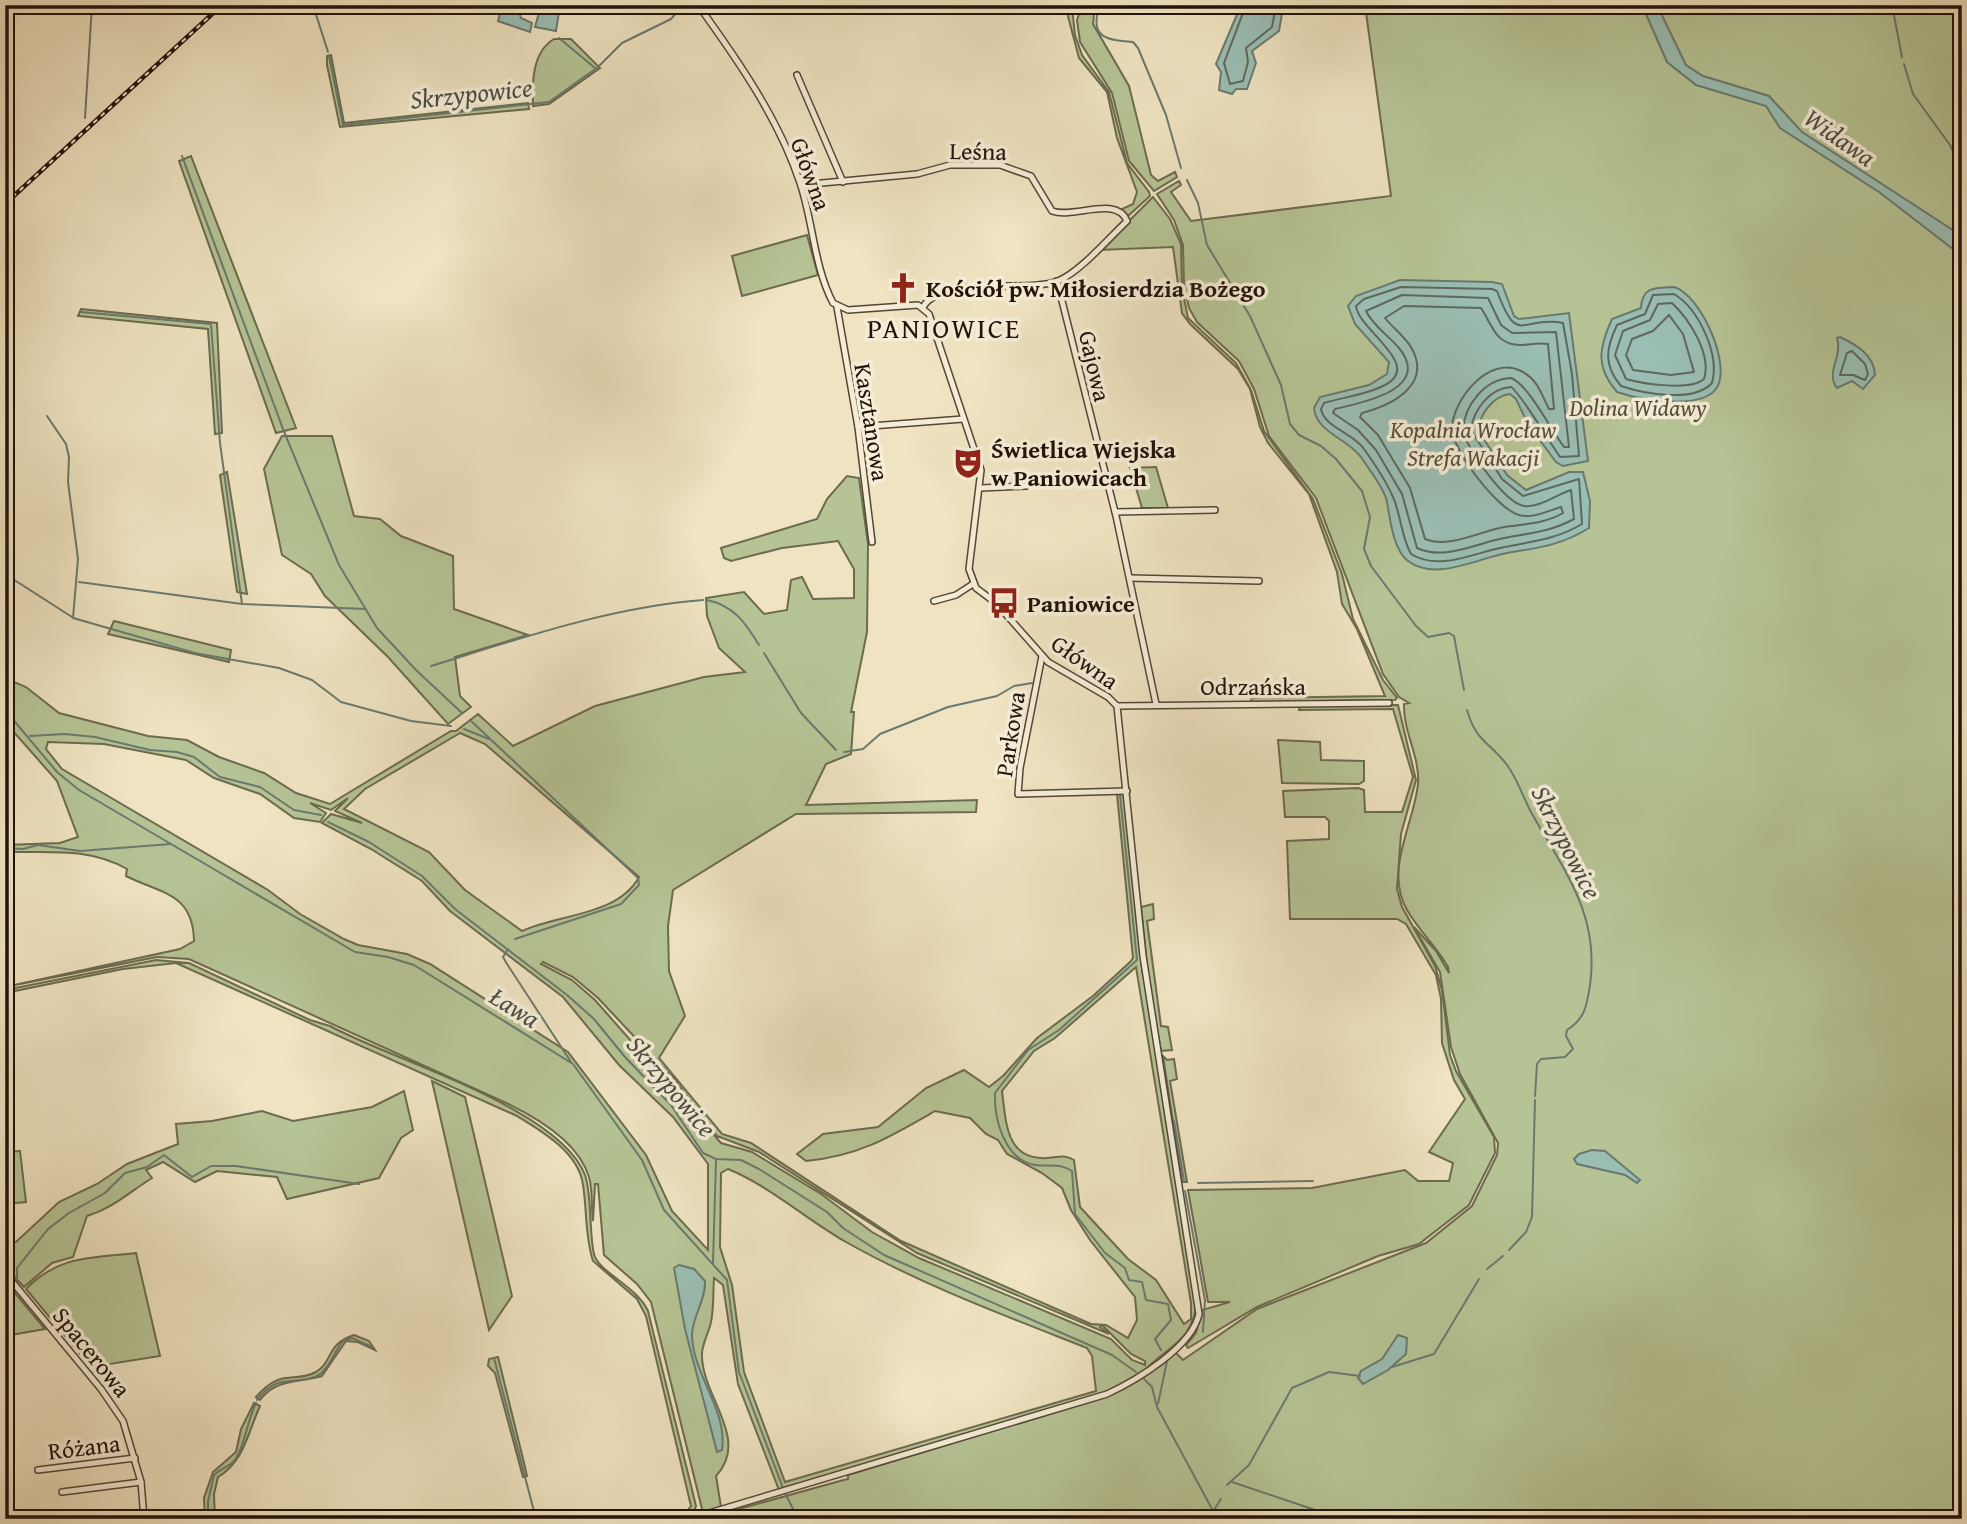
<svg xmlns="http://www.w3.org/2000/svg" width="1967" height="1524" viewBox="0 0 1967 1524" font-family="'Gentium Book Plus',serif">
	<rect width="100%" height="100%" fill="#efe3c1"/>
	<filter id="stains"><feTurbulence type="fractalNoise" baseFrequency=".00286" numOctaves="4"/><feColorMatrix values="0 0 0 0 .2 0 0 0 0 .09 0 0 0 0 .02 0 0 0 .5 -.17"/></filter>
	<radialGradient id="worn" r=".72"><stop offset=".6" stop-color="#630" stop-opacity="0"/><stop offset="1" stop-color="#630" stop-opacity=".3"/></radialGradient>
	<g fill="#b6c495" stroke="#6c6b4f" stroke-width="2" fill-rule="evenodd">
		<polygon points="1065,5 1072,7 1075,35 1082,55 1109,92 1127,163 1149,192 1150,196 1128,216 1122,209 1133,204 1137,192 1117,138 1107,92 1079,58"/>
		<polygon points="1082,5 1095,5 1093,24 1129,86 1151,175 1158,181 1175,172 1177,177 1154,191 1129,161 1112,93 1080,42 1077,20"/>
		<path d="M1365,5H1962V1519H703L840,1481L848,1479V1475L1098,1399L779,1490L738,1384L723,1285L714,1278C713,1292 714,1308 711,1322C709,1332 702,1344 702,1354C701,1396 751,1439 716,1476L721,1507L703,1513L651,1302L637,1284L604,1255L598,1184H595L593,1221C591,1207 593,1191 589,1177C578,1141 536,1117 504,1102L189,959L157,957L5,987L180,949L194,941C193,893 162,894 126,876L127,869C88,847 49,853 5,852V845L60,843L78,837L57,781L5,722V678L26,687L59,713L148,736L187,740L219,757L264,773L296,793L330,804L451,731H456L478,714L513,746L595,706L704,677L745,672L719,648L707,616L706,598L744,592L764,614L787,610L791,580L802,577L813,599L854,598V569L838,541L782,548L731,561L724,558L721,548L817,519L827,499L847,476L859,478L868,544L867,632L851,712H854L851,754L826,764L806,805L977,800L976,812L796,814L673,890L668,926L669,971L685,1016L659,1058L722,1134L751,1143L901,1241L1091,1324L1106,1325L1128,1338L1137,1320L1135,1297L1090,1240L1071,1210L1062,1188L1042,1173L1007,1154L998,1140L986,1134L970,1118L935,1111C890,1137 859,1156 806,1161L797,1154L823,1134L878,1127L926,1088L964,1070L989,1087L1003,1076L1037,1038L1093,996L1130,962L1133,958L1117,794L1122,793L1125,796L1142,968L1197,1298C1194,1342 1170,1344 1143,1372L1175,1352L1183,1360L1257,1309L1426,1243L1472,1206L1497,1155L1498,1143L1460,1074L1451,1047L1440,972L1414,927L1436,951L1449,973L1448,967C1437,947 1419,931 1407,910C1384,870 1414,824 1418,784C1420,756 1403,732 1404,704L1409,703L1399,697L1383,674L1316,498L1269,436L1254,389L1239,361L1197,322L1189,308L1184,286L1183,245L1174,220L1157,194L1179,181L1181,185L1171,192L1191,221L1391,196ZM460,733L485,744L639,877C618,916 558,914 522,931L465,890L429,852L344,809L365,789ZM48,742L104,744L186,760L214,778L260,794L294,818L320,822L326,813L310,803L331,810L348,798L335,811L362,823L331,814L322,823L371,849L422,881L450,911L563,997L619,1065L673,1117L708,1164V1250L672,1211L646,1155L568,1052L430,964L407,954L358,945L344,939L300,914L268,890L62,769L46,749ZM543,962L573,977L598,998L674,1079L717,1136L759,1152L917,1253L1109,1334L1100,1327L1102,1325L1131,1354L1145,1361V1365L1132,1360L1111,1339L919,1258L872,1232L821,1194L752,1152L721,1143L595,1000L572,980L541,964ZM1136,967L1191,1303V1319L1184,1324L1156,1280L1128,1259L1080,1207L1074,1160C1065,1154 1058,1157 1047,1158C1006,1161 1006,1122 1002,1091L1034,1051L1055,1038ZM728,1169C770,1186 807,1220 846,1242C922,1285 1006,1316 1087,1348L1092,1356L1096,1391L785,1482L744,1372L732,1285L720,1247L721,1173Z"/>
		<path d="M554,39H571L600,68L549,104L533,106C532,83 532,52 554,39Z"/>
		<polygon points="331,55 344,123 528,103 529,109 340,127 327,65 327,56"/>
		<polygon points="191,156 296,428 276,433 179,161"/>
		<polygon points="1153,197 1170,219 1181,244 1182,288 1188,318 1236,363 1251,390 1264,431 1313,499 1342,574 1353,619 1383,680 1397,698 1395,700 1252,702 1251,698 1385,696 1357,629 1342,604 1337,572 1309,494 1268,443 1260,427 1250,389 1238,369 1190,324 1182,313 1173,247 1100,250"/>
		<polygon points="807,235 818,275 742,296 732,256"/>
		<polygon points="81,309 217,323 222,433 215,434 208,329 78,316"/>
		<polygon points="282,436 332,436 354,516 380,519 401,536 453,556 454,609 528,635 455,657 460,696 471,707 448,724 388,657 325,596 311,574 282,555 264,469"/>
		<polygon points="1156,467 1168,508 1142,508 1130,468"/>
		<polygon points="227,472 247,594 237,592 220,475"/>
		<polygon points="114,621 231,650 229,662 108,634"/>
		<polygon points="1398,705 1416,780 1401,834 1397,889 1402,907 1435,966 1442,990 1450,1055 1456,1071 1494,1137 1495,1153 1469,1205 1419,1244 1378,1256 1257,1307 1188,1348 1186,1345 1196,1333 1202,1310 1230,1302 1208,1302 1188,1190 1312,1188 1405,1170 1418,1181 1449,1181 1453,1163 1429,1152 1465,1099 1454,1080 1442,1043 1441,999 1436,975 1406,924 1397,919 1290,919 1287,841 1329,839 1329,821 1325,817 1285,817 1283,791 1358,788 1364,790 1365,812 1402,812 1413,777 1393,709 1299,710 1300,706"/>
		<polygon points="1278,740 1320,742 1321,760 1364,761 1364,781 1359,784 1282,783"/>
		<polygon points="1153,904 1154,919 1147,921 1161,1026 1168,1027 1172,1050 1161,1051 1149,984 1141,907"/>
		<path d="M156,960L189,963L310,1020L330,1026C392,1060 560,1108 585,1175C592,1194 589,1233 594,1254C598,1272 637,1286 648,1311L696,1506L693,1514L678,1519H640L687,1511L691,1506L646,1316L637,1299L593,1261C585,1237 587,1210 583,1185C579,1153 542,1131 517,1116L176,963L123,969L5,993V990Z"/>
		<polygon points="1163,1056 1167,1060 1174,1059 1177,1079 1170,1081 1187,1182 1182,1182"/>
		<polygon points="432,1081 465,1097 512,1296 489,1330"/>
		<path d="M404,1091L413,1130L401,1138L379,1178L287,1199L277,1177L217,1171L195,1182L163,1162L146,1170L152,1178C128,1193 113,1208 87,1216L73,1257L52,1263L24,1287L5,1267V1246L16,1242L59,1202L97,1184L127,1164L178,1144L176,1124L212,1121L262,1111L293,1121L372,1107Z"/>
		<polygon points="20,1151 26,1202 5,1204 5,1152"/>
		<path d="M136,1253L160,1356L91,1367L26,1289C59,1255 91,1258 136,1253Z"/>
		<polygon points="5,1281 45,1329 5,1336"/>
		<path d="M354,1335L369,1341L375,1350L358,1342L346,1341L322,1376C299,1383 277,1378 260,1400L256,1397C282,1367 294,1384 316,1372C333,1362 326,1344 354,1335Z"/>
		<polygon points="498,1357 524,1463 527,1476 523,1477 495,1373 488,1366 489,1359"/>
		<path d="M254,1403L260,1406C248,1432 244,1462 218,1477L214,1494L215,1519H205L204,1498L213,1472L236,1452L241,1429Z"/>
	</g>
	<g fill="#9abeb3" stroke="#6a796f" stroke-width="2">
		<polygon points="502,5 517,5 521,18 532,23 530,32 498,21"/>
		<polygon points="538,5 560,5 556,31 535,27 540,9"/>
		<polygon points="1241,5 1281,5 1283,8 1279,31 1252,51 1256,63 1247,89 1236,89 1232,94 1219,90 1221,72 1216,64"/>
		<polygon points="1642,5 1657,5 1686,65 1703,76 1769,96 1802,132 1962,236 1962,256 1879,192 1780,128 1766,106 1696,85 1667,62"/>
		<path d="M1400,280L1492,282L1502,284L1514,316L1519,319L1569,313L1588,461L1563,466L1556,462L1528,424L1516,399L1510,394C1493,396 1480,414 1478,430L1507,475L1526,490L1569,472H1583L1590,501L1589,528C1562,545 1538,548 1507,553C1478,558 1436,582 1408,561C1393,550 1390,518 1387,502C1385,489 1370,471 1363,460C1350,439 1316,433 1314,408L1320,397L1369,385L1387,374L1389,362L1355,324L1348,306L1356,296Z"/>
		<path d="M1674,287C1700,294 1733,366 1716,389C1700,410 1640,400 1617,392C1595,367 1599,348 1612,319L1641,308C1642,286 1656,288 1674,287Z"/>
		<path d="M1840,337C1857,345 1874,355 1875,375L1863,389L1852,381L1837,388C1825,373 1843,356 1837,338Z"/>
		<polygon points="1592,1150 1605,1151 1640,1180 1637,1183 1625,1175 1577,1164 1574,1159 1579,1154"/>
		<path d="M679,1265L694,1269L705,1281C706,1300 693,1315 692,1334C692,1374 728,1410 722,1450L717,1452L685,1329L674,1268Z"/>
		<polygon points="1398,1335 1407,1338 1406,1354 1388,1370 1363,1384 1358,1378 1361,1371 1382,1359"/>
	</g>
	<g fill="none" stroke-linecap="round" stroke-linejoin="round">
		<g stroke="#5e685e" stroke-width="2">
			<polyline points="1246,5 1224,63 1230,84 1243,81 1248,62 1246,48 1272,27 1276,5"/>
			<path d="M1401,287L1492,289L1497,291C1518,348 1521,315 1563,323L1572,374L1579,456L1560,457C1550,443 1520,392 1511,387C1490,388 1473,410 1471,430L1502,479L1523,496L1579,479L1582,524C1557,539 1534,541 1505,547C1475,552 1440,572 1411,554C1401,536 1401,515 1393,497C1386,481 1374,463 1364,449C1353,433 1324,427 1321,409L1324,403C1344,397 1365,395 1383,386C1426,366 1358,330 1356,306L1364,299Z"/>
			<path d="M1674,294C1699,309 1720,355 1712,383C1694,403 1645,394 1621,386C1603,365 1606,348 1617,325L1645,314L1653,295Z"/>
			<path d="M1402,295L1488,298L1501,325L1512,333L1556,332L1569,447H1564C1551,430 1528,384 1511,378C1485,379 1464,405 1463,431C1467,449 1505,503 1524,506C1540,508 1557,494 1571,490L1574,519C1550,532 1530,533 1504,538C1477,543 1445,561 1417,548L1402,494L1376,450L1358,430L1333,413L1335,409C1360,403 1433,390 1399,348C1388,335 1373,326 1366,311Z"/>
			<path d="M1672,303C1689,319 1712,354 1704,379C1691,391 1643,384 1626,379L1615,355L1623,331L1650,320L1658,304Z"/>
			<path d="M1404,306L1481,308C1492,324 1495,345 1520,345C1529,345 1539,342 1548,344L1554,409H1549C1541,394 1538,379 1521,371C1489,355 1453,399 1452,428C1452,450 1497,509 1519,515C1532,519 1548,511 1561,507L1563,513C1544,524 1525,524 1504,527C1480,531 1449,549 1425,539L1410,488L1378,435L1360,417L1362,413C1392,405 1433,385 1411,347C1404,336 1393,328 1385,318Z"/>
			<polygon points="1669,315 1683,334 1694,372 1671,375 1633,370 1626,355 1632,339 1653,331"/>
			<polygon points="1852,351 1865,364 1868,374 1865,380 1853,375 1840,375 1847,353"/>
		</g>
		<g stroke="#6a796f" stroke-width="2">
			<polyline points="313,5 328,52"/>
			<path d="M1100,5C1088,38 1107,40 1133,42L1138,48L1166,115L1181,168"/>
			<polyline points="1892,5 1902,57"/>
			<polyline points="559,38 595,68"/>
			<polyline points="329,56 343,125 549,102 598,67 622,43 671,19 683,5"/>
			<polyline points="1904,64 1913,94 1950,145 1962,169"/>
			<polyline points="85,118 92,5"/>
			<polyline points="182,156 283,429 339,565 377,628 416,670 462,713"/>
			<polyline points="1187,180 1198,203 1207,245 1250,316 1281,385 1290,424 1299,435 1321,446 1336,459 1362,491 1370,517 1364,549 1371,566 1416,626 1428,637 1449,633 1454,636 1464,690"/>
			<polyline points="81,312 211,324 220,443 242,604"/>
			<polyline points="47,416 66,444 69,457 68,482 78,559 73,618 195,653 279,668 312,680 341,702 411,721 451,726"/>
			<polyline points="5,574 72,617"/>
			<polyline points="79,582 242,604 366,609"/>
			<path d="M707,600C734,606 745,622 759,645"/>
			<polyline points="764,653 801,713 836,750"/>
			<path d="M431,666C519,639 610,607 703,600"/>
			<polyline points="5,710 57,772 79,790 355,952 388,957 414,965 573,1064 642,1160 664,1210 727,1280 739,1372 783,1488"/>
			<path d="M1467,710C1476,742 1489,741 1507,765C1517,778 1523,797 1531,812C1564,871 1600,914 1590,985C1587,1005 1585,1019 1567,1030L1566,1036L1573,1049L1565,1057L1541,1059L1537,1064L1535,1096"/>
			<polyline points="470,720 638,878 639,885 621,904 515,939"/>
			<polyline points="464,729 489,739"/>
			<polyline points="30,736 65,734 95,737 150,750 177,752 194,757 220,777 260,787 294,810 321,815"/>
			<polyline points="844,752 863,749 880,734 948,707 997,696 1014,686 1032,683"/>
			<path d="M1120,795L1137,960L1059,1030L1028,1050L995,1093C994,1120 1005,1160 1035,1165C1048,1167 1059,1162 1072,1171L1075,1214L1105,1253L1125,1268L1129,1280L1142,1282L1146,1300L1168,1304L1171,1320L1155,1339L1161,1350"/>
			<polyline points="328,822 369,842 422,876 455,909 567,995 594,1019 625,1057 671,1105 703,1153 716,1159 741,1160 759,1169 827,1212 843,1228 884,1255 1112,1355 1136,1372"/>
			<polyline points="5,848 23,849 38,845 80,851 171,844"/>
			<polyline points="508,949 503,957 507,964 571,1062"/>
			<polyline points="1174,1121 1184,1181"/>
			<polyline points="1198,1183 1313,1181"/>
			<polyline points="1185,1191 1205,1300 1203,1332"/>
			<polyline points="1509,1250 1526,1232 1532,1217 1535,1100"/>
			<polyline points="713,1263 716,1160"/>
			<polyline points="1487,1269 1503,1256"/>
			<polyline points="17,1284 17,1268 48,1229 69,1213 105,1193 125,1173 147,1167 164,1155 192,1177 211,1166 236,1166 359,1184"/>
			<polyline points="5,1307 16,1289"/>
			<polyline points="494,1358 536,1519"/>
			<polyline points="1392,1367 1434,1354 1479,1279"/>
			<polyline points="1144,1379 1152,1387 1157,1407 1212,1509"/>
			<path d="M257,1400C280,1371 292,1387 317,1376C329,1370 334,1351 343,1341L352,1338L374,1348"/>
			<polyline points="1158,1404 1167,1361"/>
			<polyline points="1232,1482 1330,1515 1332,1519"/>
			<polyline points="1227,1485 1249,1465 1292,1388 1329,1372 1360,1376"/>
			<polyline points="785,1493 798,1519"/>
			<path d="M208,1519V1501L214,1475C220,1469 228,1467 233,1462C243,1453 248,1418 256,1403"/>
			<polyline points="1208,1519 1221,1499"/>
		</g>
		<defs>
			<g id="minor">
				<polyline points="797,75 843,182"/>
				<path d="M801,185L917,174L950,165H1000L1031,176L1052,211C1074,219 1116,195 1127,221C1109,238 1080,272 1058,281C1025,293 942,275 923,307"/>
				<polyline points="1057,281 1116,516 1156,704"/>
				<polyline points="837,307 858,427 872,542"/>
				<polyline points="858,427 963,419"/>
				<polyline points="981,488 1026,486"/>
				<polyline points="1115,512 1215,510"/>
				<polyline points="1130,578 1259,581"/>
				<polyline points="934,601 956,595 973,584"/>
				<polyline points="1042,656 1020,768 1018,794 1127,791"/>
				<polyline points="1117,706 1389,703"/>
				<polyline points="5,1273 101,1389 123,1421 141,1482 144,1519"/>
				<polyline points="38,1470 135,1458"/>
				<polyline points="62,1492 141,1482"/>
				<path d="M689,1519L1107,1394C1137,1380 1192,1347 1199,1314L1143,956L1117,706L1108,697L1048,662L996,603L976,588L969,569L981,470L929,314L918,305L848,310L833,303C814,267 813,221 800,183C779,119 737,59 698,5"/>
			</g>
		</defs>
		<use href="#minor" stroke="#544637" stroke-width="8"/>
		<use href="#minor" stroke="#f5edd7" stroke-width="5"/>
		<defs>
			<polyline id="rail" points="5,204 222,5"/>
		</defs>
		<use href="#rail" stroke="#211209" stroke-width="4.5"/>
		<use href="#rail" stroke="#f5edd7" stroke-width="2" stroke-dasharray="5" stroke-linecap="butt"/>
	</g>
	<defs>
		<symbol id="church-bare" viewBox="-9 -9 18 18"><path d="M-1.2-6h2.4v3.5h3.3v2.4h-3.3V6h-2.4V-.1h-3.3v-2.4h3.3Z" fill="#8f2418" stroke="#f5edd7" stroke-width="2.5" paint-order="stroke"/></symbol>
		<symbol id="theatre-bare" viewBox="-9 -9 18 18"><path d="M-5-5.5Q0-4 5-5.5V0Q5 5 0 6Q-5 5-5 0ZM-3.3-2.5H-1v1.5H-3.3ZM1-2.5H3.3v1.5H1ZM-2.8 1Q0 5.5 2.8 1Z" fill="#8f2418" stroke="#f5edd7" stroke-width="2.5" paint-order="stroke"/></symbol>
		<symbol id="bus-bare" viewBox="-9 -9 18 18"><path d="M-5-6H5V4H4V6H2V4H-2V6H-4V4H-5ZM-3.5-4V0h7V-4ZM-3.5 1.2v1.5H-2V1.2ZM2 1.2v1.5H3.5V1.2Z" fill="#8f2418" stroke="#f5edd7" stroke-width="2.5" paint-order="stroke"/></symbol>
	</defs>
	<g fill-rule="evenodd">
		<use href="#church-bare" x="881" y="266" width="44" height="44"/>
		<use href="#theatre-bare" x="946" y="441" width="44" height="44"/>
		<use href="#bus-bare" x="982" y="581" width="44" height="44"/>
	</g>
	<g text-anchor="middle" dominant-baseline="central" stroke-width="7" stroke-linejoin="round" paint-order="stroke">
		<g font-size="24" fill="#211209" stroke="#f5edd7">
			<text transform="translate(978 151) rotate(1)">Leśna</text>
			<text transform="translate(811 174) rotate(70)">Główna</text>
			<text transform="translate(1095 366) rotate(77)">Gajowa</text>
			<text transform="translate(872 422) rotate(81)">Kasztanowa</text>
			<text transform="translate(1085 662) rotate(35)">Główna</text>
			<text x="1253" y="686">Odrzańska</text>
			<text transform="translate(1010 734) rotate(-81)">Parkowa</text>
			<text transform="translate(92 1352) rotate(51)">Spacerowa</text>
			<text transform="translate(84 1447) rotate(-7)">Różana</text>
		</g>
		<g font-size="24" font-weight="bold" fill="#211209" stroke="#f5edd7" text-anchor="start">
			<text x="926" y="288">Kościół pw. Miłosierdzia Bożego</text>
			<text x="991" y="449">Świetlica Wiejska<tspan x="991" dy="28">w Paniowicach</tspan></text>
			<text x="1027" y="603">Paniowice</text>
		</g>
		<g font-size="24" font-style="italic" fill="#55503a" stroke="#f5edd7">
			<text x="1638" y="407">Dolina Widawy</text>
			<text x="1473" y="429">Kopalnia Wrocław<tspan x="1473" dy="28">Strefa Wakacji</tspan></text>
		</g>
		<g font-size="26" font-style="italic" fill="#4b4e44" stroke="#f5edd7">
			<text transform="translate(471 93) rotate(-6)">Skrzypowice</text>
			<text transform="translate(1840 137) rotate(35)">Widawa</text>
			<text transform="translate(1567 842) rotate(63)">Skrzypowice</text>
			<text transform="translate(515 1007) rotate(32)">Ława</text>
			<text transform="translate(672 1086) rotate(50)">Skrzypowice</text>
		</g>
		<g font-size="28" letter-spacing="2" fill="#211209" stroke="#f5edd7">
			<text x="944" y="327">PANIOWICE</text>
		</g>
	</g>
	<rect width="1967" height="1524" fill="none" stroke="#efe3c1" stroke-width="28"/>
	<rect x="7" y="7" width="1953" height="1510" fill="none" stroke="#211209" stroke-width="3.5"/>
	<rect x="14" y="14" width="1939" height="1496" fill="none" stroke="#211209" stroke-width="2"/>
	<rect width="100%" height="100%" filter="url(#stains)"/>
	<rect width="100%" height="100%" fill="url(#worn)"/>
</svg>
